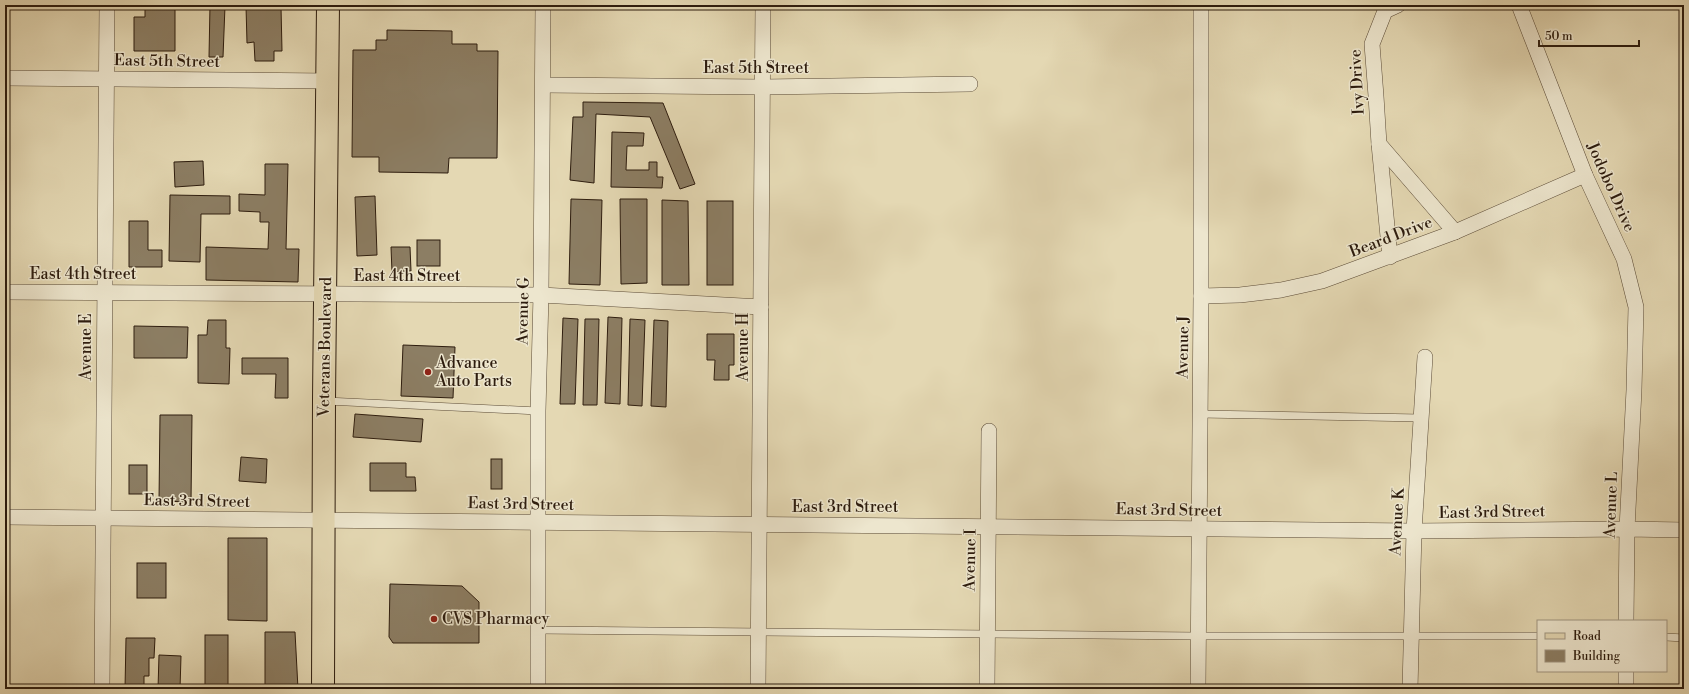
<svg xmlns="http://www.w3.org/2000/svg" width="1689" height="694" viewBox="0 0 1689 694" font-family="'Libre Bodoni',serif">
	<rect width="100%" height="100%" fill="#e4d8b3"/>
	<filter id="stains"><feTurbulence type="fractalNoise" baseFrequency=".005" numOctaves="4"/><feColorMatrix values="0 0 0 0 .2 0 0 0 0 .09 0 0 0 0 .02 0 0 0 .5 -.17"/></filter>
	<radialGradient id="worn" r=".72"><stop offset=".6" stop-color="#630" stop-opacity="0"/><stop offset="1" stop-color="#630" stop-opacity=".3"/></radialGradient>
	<g fill="#8c7e64" stroke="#2d1c0e">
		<polygon points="145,5 175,5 175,51 134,51 134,17 145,17"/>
		<polygon points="210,5 225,6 223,57 209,57"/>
		<polygon points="256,5 275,5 275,7 281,7 282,51 274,51 274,61 255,61 254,42 247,43 246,6"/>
		<polygon points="387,30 452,31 452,44 477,44 477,51 498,51 497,158 449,158 448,173 379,172 379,157 352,157 353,50 376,50 376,40 387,40"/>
		<polygon points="583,102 663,103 695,184 680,189 650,117 596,114 594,183 570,180 573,117 583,117"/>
		<polygon points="612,132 644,133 643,146 627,146 626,170 649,170 649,162 657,162 657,177 663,177 662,188 611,187"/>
		<polygon points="203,161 204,185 175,187 174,162"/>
		<polygon points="265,164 288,164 286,249 299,249 298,282 206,280 206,247 268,249 269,222 260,222 260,212 239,211 239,194 265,195"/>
		<polygon points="170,195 230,196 230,214 201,214 200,262 169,261"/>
		<polygon points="375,196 377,255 357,256 355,197"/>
		<polygon points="571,199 602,200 600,285 569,284"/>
		<polygon points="620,199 647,199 647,283 621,284"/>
		<polygon points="662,200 688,201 689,285 662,285"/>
		<rect x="707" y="201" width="26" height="84"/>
		<polygon points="129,221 148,221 148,250 162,250 162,267 129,267"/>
		<rect x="417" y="240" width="23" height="26"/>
		<polygon points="391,247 410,247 411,271 392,272"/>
		<polygon points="608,317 622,318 620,404 605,403"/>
		<polygon points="563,318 578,319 575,404 560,404"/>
		<polygon points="585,319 599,319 597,405 583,405"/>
		<polygon points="630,319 645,320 642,406 628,405"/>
		<polygon points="208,320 226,320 226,348 230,348 229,384 198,383 198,335 207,335"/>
		<polygon points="654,320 668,321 666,407 651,406"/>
		<polygon points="134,326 188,327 187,358 134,358"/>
		<polygon points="707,334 734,334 734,365 729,365 729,380 714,380 715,360 707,360"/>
		<polygon points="403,345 455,347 453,398 401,396"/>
		<polygon points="242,358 288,358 288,398 275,398 276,374 242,374"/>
		<polygon points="355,414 423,419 421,442 353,437"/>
		<polygon points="160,415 192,415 191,502 159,501"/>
		<polygon points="241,457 267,459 266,483 239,481"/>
		<rect x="491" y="459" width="11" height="30"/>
		<polygon points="370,463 406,463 406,477 415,477 416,491 370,491"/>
		<rect x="129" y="465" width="18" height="29"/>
		<polygon points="228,538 267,538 267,621 228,620"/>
		<rect x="137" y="563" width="29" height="35"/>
		<polygon points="390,584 462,586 479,602 479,643 393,643 389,637"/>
		<polygon points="265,632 295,632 298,689 265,689"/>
		<rect x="205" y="635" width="23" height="54"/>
		<polygon points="126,638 155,638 154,658 149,658 149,676 144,676 144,689 125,689"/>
		<polygon points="159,655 181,656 180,689 158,689"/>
	</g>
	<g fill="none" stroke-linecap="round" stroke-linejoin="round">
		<defs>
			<g id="lane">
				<polyline points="326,401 538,411"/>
				<polyline points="1200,414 1421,418"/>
				<polyline points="538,630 1198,636 1538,636"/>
				<polyline points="1666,637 1684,638"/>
			</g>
			<g id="street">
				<polyline points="1398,5 1385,11 1372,44 1376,96 1379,144 1455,232"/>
				<polyline points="1519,5 1585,175 1624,259 1636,307 1634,390 1627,529 1626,621"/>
				<polyline points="5,78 328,81"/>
				<polyline points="543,85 763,87 970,84"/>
				<polyline points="1379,144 1390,257"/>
				<polyline points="5,292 541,295 761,307"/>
				<polyline points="1201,296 1240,295 1281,290 1322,281 1455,232 1585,175"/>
				<polyline points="5,517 1414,531 1627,529 1684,530"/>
				<polyline points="102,689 107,5"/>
				<polyline points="538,689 538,411 541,295 543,5"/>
				<polyline points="758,689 763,5"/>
				<polyline points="987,689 989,431"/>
				<polyline points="1198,689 1201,296 1201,5"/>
				<polyline points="1410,689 1414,531 1425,357"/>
				<polyline points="1626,689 1626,671"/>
			</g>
			<polyline id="primary" points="323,689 324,400 328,5"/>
		</defs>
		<use href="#lane" stroke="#5b4b37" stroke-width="8"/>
		<use href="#street" stroke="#5b4b37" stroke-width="16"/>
		<use href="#primary" stroke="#2d1c0e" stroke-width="24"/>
		<use href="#lane" stroke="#ede6ce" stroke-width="7"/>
		<use href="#street" stroke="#ede6ce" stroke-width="15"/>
		<use href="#primary" stroke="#e4d8b3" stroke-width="22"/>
	</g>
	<g fill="#8f2418" stroke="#ede6ce" stroke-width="1.5">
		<circle cx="428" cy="372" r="4"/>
		<circle cx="434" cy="619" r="4"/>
	</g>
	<g text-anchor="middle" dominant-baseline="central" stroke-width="3" stroke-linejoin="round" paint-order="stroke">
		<g font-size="16" fill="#2d1c0e" stroke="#ede6ce">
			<text transform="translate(167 61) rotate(1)">East 5th Street</text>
			<text x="756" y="68">East 5th Street</text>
			<text transform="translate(1357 82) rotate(-93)">Ivy Drive</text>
			<text transform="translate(1611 187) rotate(66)">Jodobo Drive</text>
			<text transform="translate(1391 237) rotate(-21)">Beard Drive</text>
			<text x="83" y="274">East 4th Street</text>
			<text x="407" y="276">East 4th Street</text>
			<text transform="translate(523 311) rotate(-89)">Avenue G</text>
			<text transform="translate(86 347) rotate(-90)">Avenue E</text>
			<text transform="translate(325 347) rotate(-89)">Veterans Boulevard</text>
			<text transform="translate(743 347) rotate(-90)">Avenue H</text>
			<text transform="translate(1183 347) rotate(-89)">Avenue J</text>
			<text transform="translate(197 501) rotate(1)">East 3rd Street</text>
			<text transform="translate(521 504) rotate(1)">East 3rd Street</text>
			<text transform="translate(1611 505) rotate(-88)">Avenue L</text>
			<text x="845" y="507">East 3rd Street</text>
			<text transform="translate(1169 510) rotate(1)">East 3rd Street</text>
			<text transform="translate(1492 512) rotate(-1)">East 3rd Street</text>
			<text transform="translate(1397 522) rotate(-87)">Avenue K</text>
			<text transform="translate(970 560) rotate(-89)">Avenue I</text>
		</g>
		<g font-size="16" fill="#2d1c0e" stroke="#ede6ce" text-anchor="start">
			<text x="436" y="363">Advance<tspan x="436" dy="18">Auto Parts</tspan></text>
			<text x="442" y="619">CVS Pharmacy</text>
		</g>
	</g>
	<rect width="1689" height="694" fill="none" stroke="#e4d8b3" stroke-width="20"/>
	<rect x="6" y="6" width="1677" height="682" fill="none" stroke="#2d1c0e" stroke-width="2"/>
	<rect x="10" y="10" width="1669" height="674" fill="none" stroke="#2d1c0e"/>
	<rect x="1537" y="620" width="130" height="52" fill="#ede6ce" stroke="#a09581"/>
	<rect x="1545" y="633" width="20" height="6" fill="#e4d8b3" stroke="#a09581"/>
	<text x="1573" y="640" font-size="12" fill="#2d1c0e">Road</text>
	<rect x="1545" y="650" width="20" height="12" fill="#8c7e64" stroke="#a09581"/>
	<text x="1573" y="660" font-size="12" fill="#2d1c0e">Building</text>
	<path d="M1539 40v6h100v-6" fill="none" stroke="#2d1c0e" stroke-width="2"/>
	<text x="1545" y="40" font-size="12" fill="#2d1c0e" stroke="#ede6ce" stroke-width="3" paint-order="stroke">50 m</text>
	<rect width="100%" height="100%" filter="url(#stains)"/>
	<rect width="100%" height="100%" fill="url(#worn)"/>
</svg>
